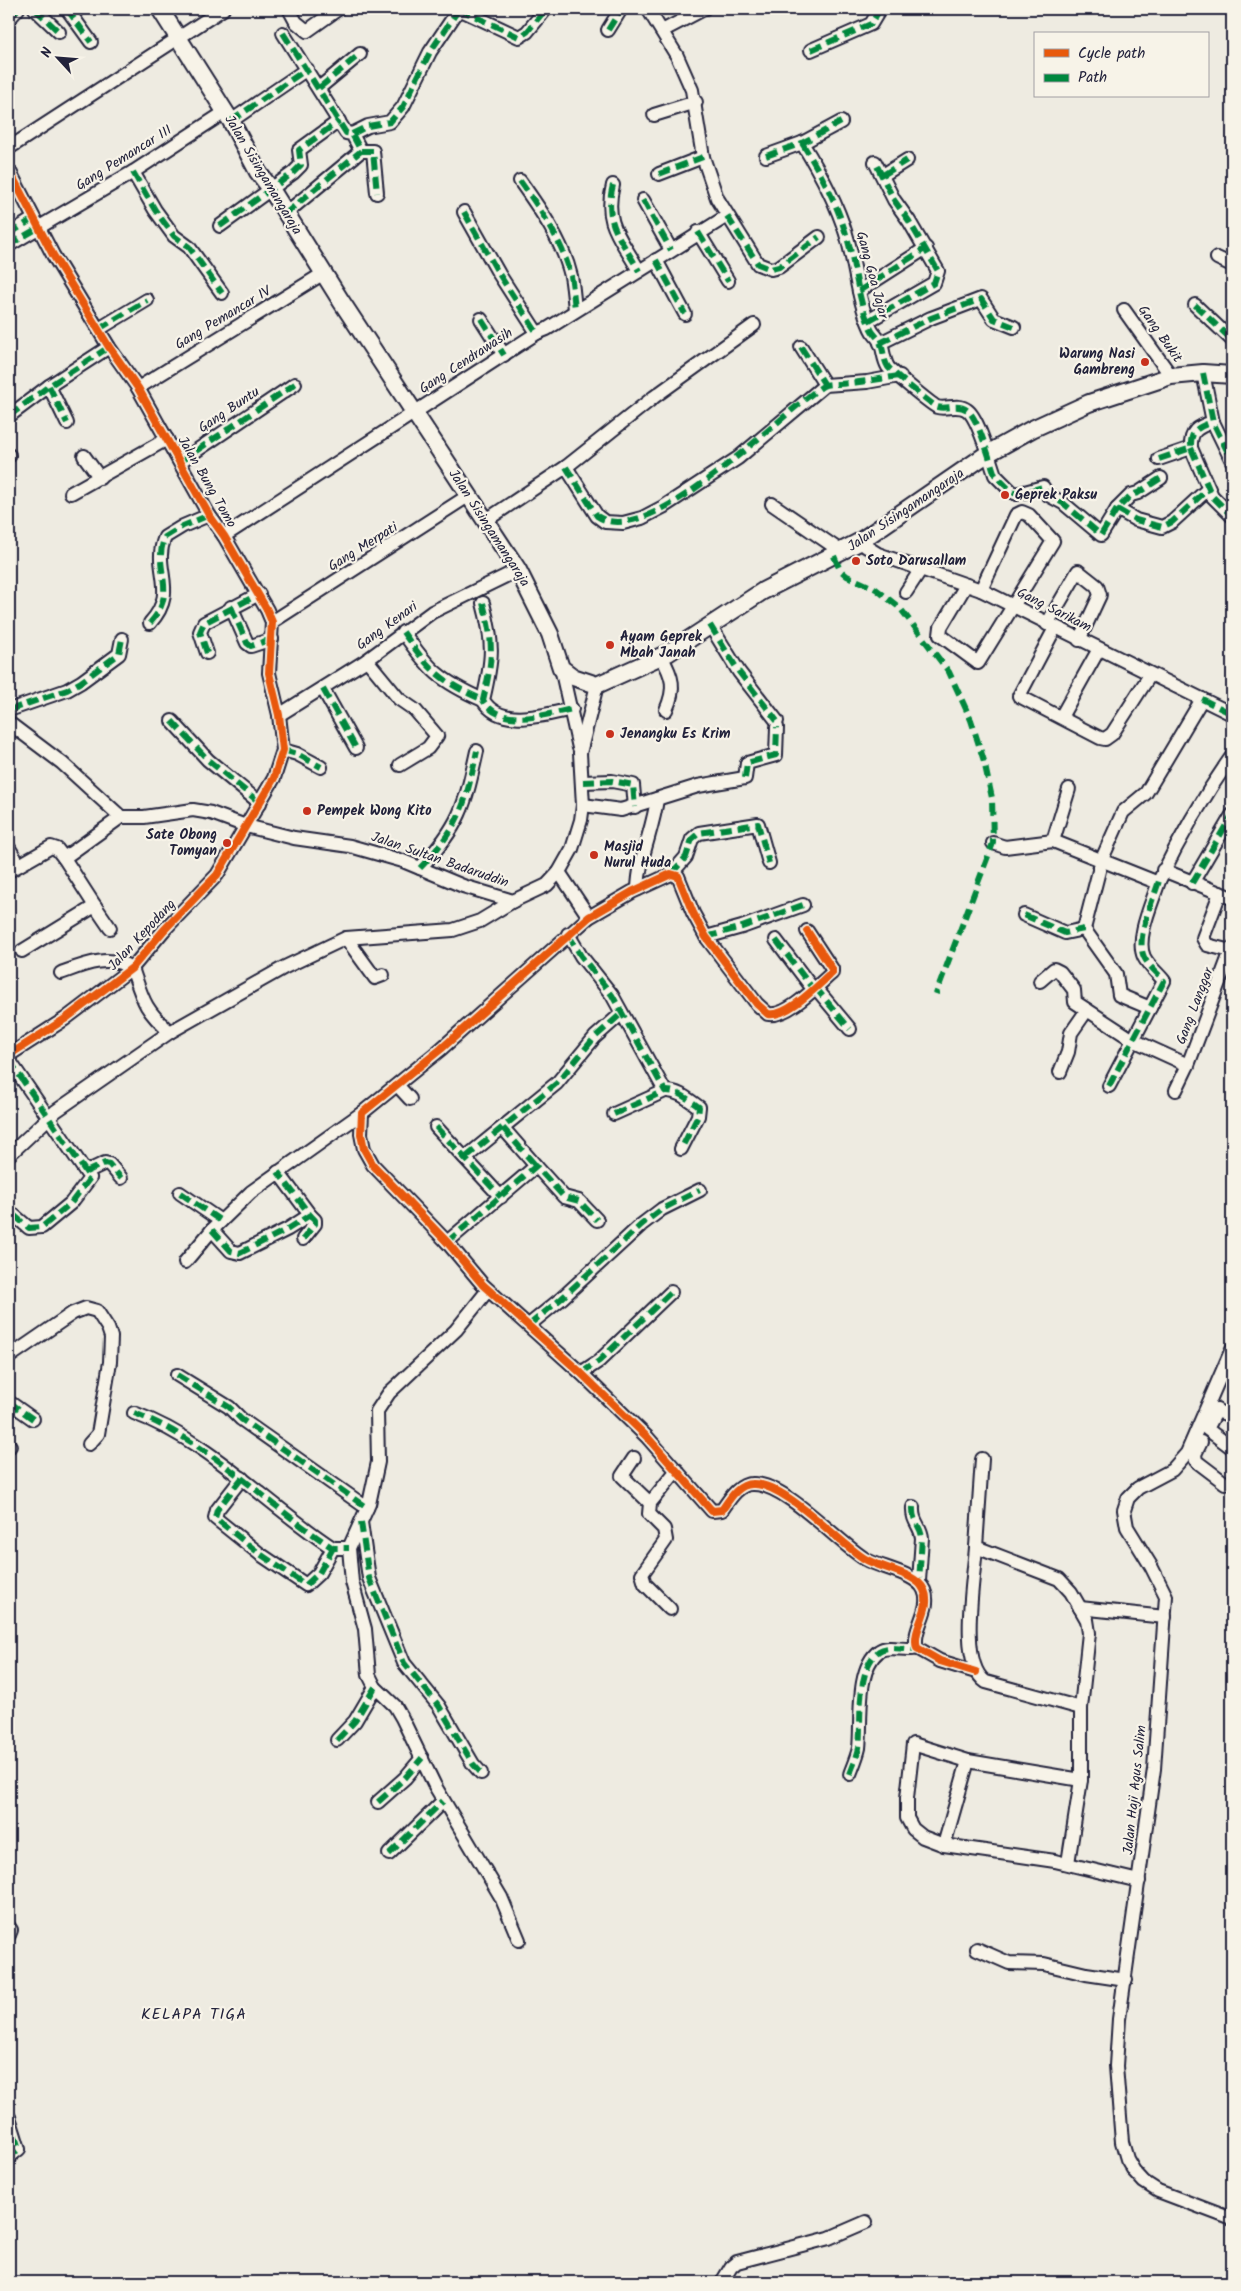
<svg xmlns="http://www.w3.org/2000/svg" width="1241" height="2291" viewBox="0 0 1241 2291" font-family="Kalam,sans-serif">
	<rect width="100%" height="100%" fill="#eeebe1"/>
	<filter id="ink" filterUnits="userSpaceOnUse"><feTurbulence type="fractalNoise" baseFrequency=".02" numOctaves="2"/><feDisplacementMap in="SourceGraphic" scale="10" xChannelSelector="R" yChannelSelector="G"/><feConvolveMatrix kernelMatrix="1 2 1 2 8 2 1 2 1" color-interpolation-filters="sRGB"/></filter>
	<g filter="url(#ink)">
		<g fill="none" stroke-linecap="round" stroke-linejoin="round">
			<defs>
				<g id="minor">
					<polyline points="35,9 59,32"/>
					<polyline points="67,9 91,42"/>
					<polyline points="289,9 296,22 307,31 338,9"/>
					<polyline points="459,9 519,37 527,32 546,9"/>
					<polyline points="648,9 677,56 692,90 703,157 717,198 758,264 771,269 779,267 819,237"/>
					<polyline points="9,19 18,9"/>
					<polyline points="608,30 621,9"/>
					<polyline points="662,31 704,9"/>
					<polyline points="283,33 346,133 352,134 361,151"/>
					<polyline points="811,50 871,24 880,9"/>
					<polyline points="319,88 360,54"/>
					<polyline points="654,115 696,102"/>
					<polyline points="231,121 307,69"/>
					<polyline points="352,134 368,126 390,122 403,107 430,52 459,9"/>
					<path d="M802,143C820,172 836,201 846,234C856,266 857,299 871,329C873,334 878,337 880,342C884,350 883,359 888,367C890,370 932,405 937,407C946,410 958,403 967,410C978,417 990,461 995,475L1012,492L1017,494L1043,487L1048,495L1063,503L1101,535L1117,509L1131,495L1138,493L1161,478"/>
					<polyline points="9,148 223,9"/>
					<polyline points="361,151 373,151 377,193"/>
					<polyline points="766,156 802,143 841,122"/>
					<polyline points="9,170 53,255 109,347 138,388 209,515 224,536 267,610 272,622 269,673 279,715 283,750 274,778 217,875 164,930 132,968 65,1019 9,1055"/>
					<polyline points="133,172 155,210 174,236 189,247 222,293"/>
					<polyline points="659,174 703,157"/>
					<polyline points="883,175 907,160"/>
					<path d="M520,181C540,209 563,242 571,276C573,287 574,299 575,310"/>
					<path d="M613,185C603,224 621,238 639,271"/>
					<polyline points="643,200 671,250"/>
					<polyline points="464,212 499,274 537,333"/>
					<polyline points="285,214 361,151"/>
					<polyline points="220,226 293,173 301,165 299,150 339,121"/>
					<polyline points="698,232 728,281"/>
					<polyline points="9,234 33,219"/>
					<polyline points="9,245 133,172 225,112"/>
					<polyline points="1217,258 1232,265"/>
					<polyline points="656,260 685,314"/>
					<polyline points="859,291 926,248"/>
					<polyline points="1195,305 1232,340"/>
					<polyline points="1124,310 1171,376"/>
					<polyline points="481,319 504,355"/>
					<polyline points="868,321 934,283 938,271 909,221 894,200 875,162"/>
					<polyline points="99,329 147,300"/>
					<polyline points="880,343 931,318 981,299 994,319 1014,327"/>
					<polyline points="801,347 825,385"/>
					<polyline points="1203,373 1213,422 1232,461"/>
					<polyline points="49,386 67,423"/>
					<polyline points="138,388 324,273"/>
					<polyline points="9,416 49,386 109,347"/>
					<polyline points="1191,448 1212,496 1232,516"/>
					<polyline points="9,455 9,456"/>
					<polyline points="84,456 100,478"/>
					<path d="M1159,459L1191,448C1190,431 1197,427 1213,422"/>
					<polyline points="181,461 295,384"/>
					<polyline points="566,467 597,516 605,522 623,523 642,518 663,507 738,458 825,385 867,382 900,376"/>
					<polyline points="71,493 167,439"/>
					<polyline points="772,504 842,552"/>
					<polyline points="1117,509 1136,520 1162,527 1172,522 1208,489"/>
					<polyline points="485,521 566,467 654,397 754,325"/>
					<polyline points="224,536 537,333 547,329 727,216"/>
					<polyline points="859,542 878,554 981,590 1232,714"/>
					<polyline points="966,585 941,627 940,635 978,663 1053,541 1029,515 1022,512 1016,515 981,590"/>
					<polyline points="906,592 921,569"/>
					<path d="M483,603C494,644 493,658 483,700C500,729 544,715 572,709"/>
					<polyline points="231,607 247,643 251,646 272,639"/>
					<polyline points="272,622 468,496"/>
					<path d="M150,623C180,590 151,569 165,537L183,526L209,515"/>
					<polyline points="1047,624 1078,571 1097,586 1100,595 1079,640"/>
					<polyline points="710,625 739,672 777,721"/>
					<polyline points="1055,628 1019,696 1100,738 1105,739 1112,734 1150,675"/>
					<path d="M403,632C429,670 440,681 483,700"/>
					<polyline points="207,653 200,632 204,623 259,594"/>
					<path d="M661,656C673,677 676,688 666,710"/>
					<polyline points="367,660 399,699 415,710 437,736 428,748 400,765"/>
					<polyline points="561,668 579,748"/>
					<polyline points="323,689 356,748"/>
					<polyline points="9,710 67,690 81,682 119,654 122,639"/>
					<polyline points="279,715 367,660 432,612 518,570"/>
					<polyline points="1061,717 1099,649"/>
					<polyline points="172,721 208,760 260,803"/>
					<polyline points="9,723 62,763 121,817 144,817 193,810 211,813 246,826 294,838 350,846 403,861 463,886 513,901 547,885 559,872 572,849 581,820 583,805 580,753 597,685"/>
					<polyline points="283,750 297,754 321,767"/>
					<polyline points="583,782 612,781 633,785 635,807"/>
					<polyline points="583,805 621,810 698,786 745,778 747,763 776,755 777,727"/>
					<polyline points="1053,841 1069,789"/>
					<path d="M993,843L1005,847L1053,841L1156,882L1159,881C1180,837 1204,796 1232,756"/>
					<polyline points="9,848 19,865"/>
					<path d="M420,868C460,826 465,806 477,751"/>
					<polyline points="1163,870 1232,898"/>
					<polyline points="9,871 51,847 57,849 64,858"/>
					<polyline points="559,872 589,917"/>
					<polyline points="671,874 686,857 692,839 699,833 758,824 769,863"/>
					<polyline points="1192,883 1232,815"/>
					<path d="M638,889C639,857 653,830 657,799"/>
					<polyline points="1220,893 1203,938 1207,945 1231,951"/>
					<polyline points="95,906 110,928"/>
					<polyline points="1024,915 1065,933 1084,929"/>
					<path d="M807,931L832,969V973C818,985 787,1018 768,1014L757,1004L706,937L693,913L678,876L671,874L632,892L589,917L441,1049L362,1113L361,1134L364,1149L373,1165L447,1242L483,1285L581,1373L647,1437L712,1511L722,1510C729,1500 738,1484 752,1484C785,1482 837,1542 865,1559C880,1568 917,1573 924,1590C933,1609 911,1629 917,1648L940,1661L976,1672"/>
					<path d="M568,934L581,956L612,995L665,1091C678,1090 689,1100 699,1107L698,1116L681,1149"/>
					<polyline points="706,937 742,927 803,905"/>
					<polyline points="346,938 375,978 383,975"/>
					<polyline points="776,940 813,989"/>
					<polyline points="22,951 95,906 64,858 121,817"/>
					<path d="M61,973C85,964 108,954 132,968C143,1000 144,1009 170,1032"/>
					<polyline points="1040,981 1054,969 1060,972 1074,990 1075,1002 1133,1040 1188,1065 1232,948"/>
					<polyline points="815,987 850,1029"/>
					<polyline points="1150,1008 1119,995 1116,974 1084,929 1102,859 1123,812 1146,793 1202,699"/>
					<polyline points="9,1060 90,1178 71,1203 42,1227 29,1228 9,1211"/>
					<polyline points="1060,1072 1068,1052 1071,1033 1087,1010"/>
					<polyline points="397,1085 410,1099"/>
					<path d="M1109,1086L1164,981C1158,973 1149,967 1144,957C1135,938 1153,901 1159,881"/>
					<polyline points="1176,1090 1188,1065"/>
					<polyline points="614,1114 665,1091"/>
					<polyline points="436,1127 501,1197"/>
					<polyline points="503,1128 536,1166"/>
					<polyline points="9,1155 56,1111 170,1032 285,967 346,938 453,930 480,921 513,901"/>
					<polyline points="465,1158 557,1083 595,1037 621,1014"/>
					<polyline points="86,1172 105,1163 109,1164 121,1178"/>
					<polyline points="180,1193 221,1221"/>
					<polyline points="212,1230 231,1251 240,1253 288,1229 310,1215 278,1172"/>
					<polyline points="303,1239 315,1224 315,1220 310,1215"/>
					<polyline points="447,1242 536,1166 564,1197 579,1201 597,1220"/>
					<polyline points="185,1262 212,1230 251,1192 362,1113"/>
					<polyline points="488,1290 456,1330 389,1393 377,1411 378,1462 369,1504 349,1548 352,1582 365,1629 369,1675 375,1687 395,1706 402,1718 435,1786 501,1897 519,1940"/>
					<polyline points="529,1325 562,1298 641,1225 662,1209 700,1190"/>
					<polyline points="1232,1349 1187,1453 1172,1470 1138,1488 1128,1498 1124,1510 1127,1527 1151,1566 1166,1596 1154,1769 1119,2019 1116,2066 1122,2142 1127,2159 1134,2171 1144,2182 1158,2191 1232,2219"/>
					<polyline points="9,1357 73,1313 86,1308 97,1311 108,1328 111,1337 110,1362 98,1434 89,1444"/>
					<polyline points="581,1373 599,1361 671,1292"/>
					<polyline points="177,1375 229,1407 241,1419 367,1508"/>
					<polyline points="9,1402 33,1419"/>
					<polyline points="1210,1409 1232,1416"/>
					<polyline points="1217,1410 1207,1429 1232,1448"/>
					<path d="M134,1413C210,1441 267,1505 333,1548H349"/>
					<polyline points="1201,1442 1195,1454 1196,1461 1225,1483"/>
					<polyline points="9,1447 10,1446"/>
					<polyline points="634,1458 622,1476 650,1503"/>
					<polyline points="982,1459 976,1547 1059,1579 1071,1592 1087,1620 1089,1633 1081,1708 1081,1780 1068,1863"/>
					<polyline points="242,1478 217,1510 215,1518 260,1554 306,1585 319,1573 333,1548"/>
					<path d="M913,1507C912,1523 921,1525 922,1538L919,1581"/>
					<polyline points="361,1522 369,1578 404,1663 439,1706 473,1764 481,1773"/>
					<path d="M976,1547C974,1578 958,1664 986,1682L1081,1708"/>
					<polyline points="1080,1608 1165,1617"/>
					<polyline points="670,1609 645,1584 642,1574 666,1540 664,1529 649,1514 650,1503 677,1470"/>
					<polyline points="337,1740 355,1721 375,1687"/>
					<path d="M850,1774C853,1766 857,1757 859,1748C862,1722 855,1669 879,1651C889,1644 906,1652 917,1648"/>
					<polyline points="1081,1780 968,1761 913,1744 907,1798 907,1818 913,1829 923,1837 944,1845 1055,1861 1139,1881"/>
					<polyline points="378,1802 405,1778 422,1758"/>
					<polyline points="944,1845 968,1761"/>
					<polyline points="389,1854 443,1801"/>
					<polyline points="9,1927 11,1930 9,1935"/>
					<polyline points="977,1949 1009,1963 1044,1964 1086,1974 1126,1980"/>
					<polyline points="9,2117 19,2149 9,2157"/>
					<polyline points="722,2282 731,2267 737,2262 829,2238 866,2222"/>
				</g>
				<polyline id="major" points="160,9 231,121 258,172 271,189 341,301 518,570 550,634 561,668 573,677 597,685 668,653 763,591 859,542 987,454 1032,429 1089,403 1171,376 1203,373 1232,375"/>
			</defs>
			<use href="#minor" stroke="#22223b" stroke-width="16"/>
			<use href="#major" stroke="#22223b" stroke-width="20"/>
			<use href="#minor" stroke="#f7f3e8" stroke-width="12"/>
			<use href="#major" stroke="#f7f3e8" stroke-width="16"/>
			<g stroke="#00873e" stroke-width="6" stroke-dasharray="12 6" stroke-linecap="butt">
				<polyline points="35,9 59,32"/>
				<polyline points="67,9 91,42"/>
				<polyline points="459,9 519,37 527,32 546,9"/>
				<polyline points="9,19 18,9"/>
				<polyline points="608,30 621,9"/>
				<polyline points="283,33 346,133 352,134 361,151"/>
				<polyline points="811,50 871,24 880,9"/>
				<polyline points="319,88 360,54"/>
				<polyline points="231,121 307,69"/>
				<polyline points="352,134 368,126 390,122 403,107 430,52 459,9"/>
				<path d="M802,143C820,172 836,201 846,234C856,266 857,299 871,329C873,334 878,337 880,342C884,350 883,359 888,367C890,370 932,405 937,407C946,410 958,403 967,410C978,417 990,461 995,475L1012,492L1017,494L1043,487L1048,495L1063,503L1101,535L1117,509L1131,495L1138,493L1161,478"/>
				<polyline points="361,151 373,151 377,193"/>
				<polyline points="766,156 802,143 841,122"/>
				<polyline points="133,172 155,210 174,236 189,247 222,293"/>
				<polyline points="659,174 703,157"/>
				<polyline points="883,175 907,160"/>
				<path d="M520,181C540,209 563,242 571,276C573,287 574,299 575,310"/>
				<path d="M613,185C603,224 621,238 639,271"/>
				<polyline points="643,200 671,250"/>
				<polyline points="464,212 499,274 537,333"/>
				<polyline points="285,214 361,151"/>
				<polyline points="727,216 758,264 771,269 779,267 819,237"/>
				<polyline points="220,226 293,173 301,165 299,150 339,121"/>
				<polyline points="698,232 728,281"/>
				<polyline points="9,234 33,219"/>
				<polyline points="9,245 38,228"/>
				<polyline points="656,260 685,314"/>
				<polyline points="859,291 926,248"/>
				<polyline points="1195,305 1232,340"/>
				<polyline points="481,319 504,355"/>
				<polyline points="868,321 934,283 938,271 909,221 894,200 875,162"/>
				<polyline points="99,329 147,300"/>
				<polyline points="880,343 931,318 981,299 994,319 1014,327"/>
				<polyline points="801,347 825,385"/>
				<polyline points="1203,373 1213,422 1232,461"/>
				<polyline points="49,386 67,423"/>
				<polyline points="9,416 49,386 109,347"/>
				<polyline points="1191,448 1212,496 1232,516"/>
				<polyline points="9,455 9,456"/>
				<path d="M1159,459L1191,448C1190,431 1197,427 1213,422"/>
				<polyline points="181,461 295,384"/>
				<path d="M566,467L597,516C650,552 779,414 823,386C827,384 833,384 838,384C859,383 878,379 899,376"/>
				<polyline points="1117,509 1136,520 1162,527 1172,522 1208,489"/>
				<polyline points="834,556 840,570 847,576 876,589 900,608 949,672 971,720 984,761 992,798 993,843 936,994"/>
				<path d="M483,603C494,644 493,658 483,700C500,729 544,715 572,709"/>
				<polyline points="231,607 247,643 251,646 272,639"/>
				<path d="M150,623C180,590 151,569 165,537L183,526L209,515"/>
				<polyline points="710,625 739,672 777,721"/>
				<path d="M403,632C429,670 440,681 483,700"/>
				<polyline points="207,653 200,632 204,623 259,594"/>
				<polyline points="323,689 356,748"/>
				<polyline points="1202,699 1232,714"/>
				<polyline points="9,710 67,690 81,682 119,654 122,639"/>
				<polyline points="172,721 208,760 260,803"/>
				<polyline points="283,750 297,754 321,767"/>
				<polyline points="745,778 747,763 776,755 777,727"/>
				<polyline points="583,782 612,781 633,785 635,807"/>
				<path d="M420,868C460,826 465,806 477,751"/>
				<polyline points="671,874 686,857 692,839 699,833 758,824 769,863"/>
				<polyline points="1192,883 1232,815"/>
				<polyline points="1024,915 1065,933 1084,929"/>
				<path d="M568,934L581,956L612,995L665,1091C678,1090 689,1100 699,1107L698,1116L681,1149"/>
				<polyline points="706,937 742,927 803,905"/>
				<polyline points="776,940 813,989"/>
				<polyline points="815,987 850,1029"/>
				<polyline points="9,1060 90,1178 71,1203 42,1227 29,1228 9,1211"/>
				<path d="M1109,1086L1164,981C1158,973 1149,967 1144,957C1135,938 1153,901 1159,881"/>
				<polyline points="614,1114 665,1091"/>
				<polyline points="436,1127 501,1197"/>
				<polyline points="503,1128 536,1166"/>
				<polyline points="465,1158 557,1083 595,1037 621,1014"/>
				<polyline points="86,1172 105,1163 109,1164 121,1178"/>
				<polyline points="180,1193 221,1221"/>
				<polyline points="212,1230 231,1251 240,1253 288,1229 310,1215 278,1172"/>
				<polyline points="303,1239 315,1224 315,1220 310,1215"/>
				<polyline points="447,1242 536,1166 564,1197 579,1201 597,1220"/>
				<polyline points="529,1325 562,1298 641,1225 662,1209 700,1190"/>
				<polyline points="581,1373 599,1361 671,1292"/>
				<polyline points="177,1375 229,1407 241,1419 367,1508"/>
				<polyline points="9,1402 33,1419"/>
				<path d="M134,1413C210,1441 267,1505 333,1548H349"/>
				<polyline points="9,1447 10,1446"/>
				<polyline points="242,1478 217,1510 215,1518 260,1554 306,1585 319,1573 333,1548"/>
				<path d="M913,1507C912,1523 921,1525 922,1538L919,1581"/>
				<polyline points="361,1522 369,1578 404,1663 439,1706 473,1764 481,1773"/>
				<polyline points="337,1740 355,1721 375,1687"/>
				<path d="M850,1774C853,1766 857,1757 859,1748C862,1722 855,1669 879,1651C889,1644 906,1652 917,1648"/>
				<polyline points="378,1802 405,1778 422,1758"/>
				<polyline points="389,1854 443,1801"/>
				<polyline points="9,2117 19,2149 9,2157"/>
			</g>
			<defs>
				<g id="cycleway">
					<polyline points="9,170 53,255 109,347 138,388 209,515 224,536 267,610 272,622 269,673 279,715 283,750 274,778 217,875 164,930 132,968 65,1019 9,1055"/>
					<path d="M807,931L832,969V973C818,985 787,1018 768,1014L757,1004L706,937L693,913L678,876L671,874L632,892L589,917L441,1049L362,1113L361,1134L364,1149L373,1165L447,1242L483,1285L581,1373L647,1437L712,1511L722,1510C729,1500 738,1484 752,1484C785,1482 837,1542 865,1559C880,1568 917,1573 924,1590C933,1609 911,1629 917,1648L940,1661L976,1672"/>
				</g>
			</defs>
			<use href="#cycleway" stroke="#f7f3e8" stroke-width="11"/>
			<use href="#cycleway" stroke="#e8590c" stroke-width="8"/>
		</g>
	</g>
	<g fill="#c8321e" stroke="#f7f3e8" stroke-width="2">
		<circle cx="1145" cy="362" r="5"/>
		<circle cx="1005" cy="495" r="5"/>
		<circle cx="856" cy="561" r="5"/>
		<circle cx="610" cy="645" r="5"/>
		<circle cx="610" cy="734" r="5"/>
		<circle cx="307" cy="811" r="5"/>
		<circle cx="227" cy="843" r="5"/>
		<circle cx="594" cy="855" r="5"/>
	</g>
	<g text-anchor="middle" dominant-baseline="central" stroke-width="4.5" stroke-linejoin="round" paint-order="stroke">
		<g font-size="14" fill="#22223b" stroke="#f7f3e8">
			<text transform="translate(124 158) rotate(-32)">Gang Pemancar III</text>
			<text transform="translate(263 175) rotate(59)">Jalan Sisingamangaraja</text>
			<text transform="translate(872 275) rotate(75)">Gang Goa Jajar</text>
			<text transform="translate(223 318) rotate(-31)">Gang Pemancar IV</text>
			<text transform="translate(1160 334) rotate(55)">Gang Bukit</text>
			<text transform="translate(466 361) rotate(-33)">Gang Cendrawasih</text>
			<text transform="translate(229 410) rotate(-34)">Gang Buntu</text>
			<text transform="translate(207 482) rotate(60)">Jalan Bung Tomo</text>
			<text transform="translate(906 510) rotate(-34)">Jalan Sisingamangaraja</text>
			<text transform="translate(489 528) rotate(57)">Jalan Sisingamangaraja</text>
			<text transform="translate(363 547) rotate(-32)">Gang Merpati</text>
			<text transform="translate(1054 610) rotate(27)">Gang Sarikam</text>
			<text transform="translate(387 626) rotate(-36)">Gang Kenari</text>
			<text transform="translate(440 860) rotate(19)">Jalan Sultan Badaruddin</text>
			<text transform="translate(142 935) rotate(-47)">Jalan Kepodang</text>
			<text transform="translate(1195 1006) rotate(-69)">Gang Langgar</text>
			<text transform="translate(1135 1790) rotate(-84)">Jalan Haji Agus Salim</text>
		</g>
		<g font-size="14" font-weight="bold" fill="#22223b" stroke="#f7f3e8" text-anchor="start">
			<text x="1135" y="354" text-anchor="end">Warung Nasi<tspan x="1135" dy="16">Gambreng</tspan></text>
			<text x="1015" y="495">Geprek Paksu</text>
			<text x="866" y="561">Soto Darusallam</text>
			<text x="620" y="637">Ayam Geprek<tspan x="620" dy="16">Mbah Janah</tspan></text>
			<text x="620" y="734">Jenangku Es Krim</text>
			<text x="317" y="811">Pempek Wong Kito</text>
			<text x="217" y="835" text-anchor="end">Sate Obong<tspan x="217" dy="16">Tomyan</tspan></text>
			<text x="604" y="847">Masjid<tspan x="604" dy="16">Nurul Huda</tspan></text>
		</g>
		<g font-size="16" letter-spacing="1" fill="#22223b" stroke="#f7f3e8">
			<text x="194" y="2014">KELAPA TIGA</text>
		</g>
	</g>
	<rect width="1241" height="2291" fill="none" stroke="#f7f3e8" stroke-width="30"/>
	<rect x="15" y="15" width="1211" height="2261" fill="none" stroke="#22223b" stroke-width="2" filter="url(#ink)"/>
	<rect x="1034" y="32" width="175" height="65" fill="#f7f3e8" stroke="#a29fa3"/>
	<rect x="1044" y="49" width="25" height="8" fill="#e8590c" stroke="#a29fa3"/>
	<text x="1078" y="58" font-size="15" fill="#22223b">Cycle path</text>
	<rect x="1044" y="74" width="25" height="8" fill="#00873e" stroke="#a29fa3"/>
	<text x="1078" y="82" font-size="15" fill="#22223b">Path</text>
	<g transform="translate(58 58) rotate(296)" stroke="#f7f3e8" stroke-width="4" paint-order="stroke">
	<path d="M0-4L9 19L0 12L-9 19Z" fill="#22223b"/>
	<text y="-8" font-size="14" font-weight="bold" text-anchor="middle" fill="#22223b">N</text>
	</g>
</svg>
